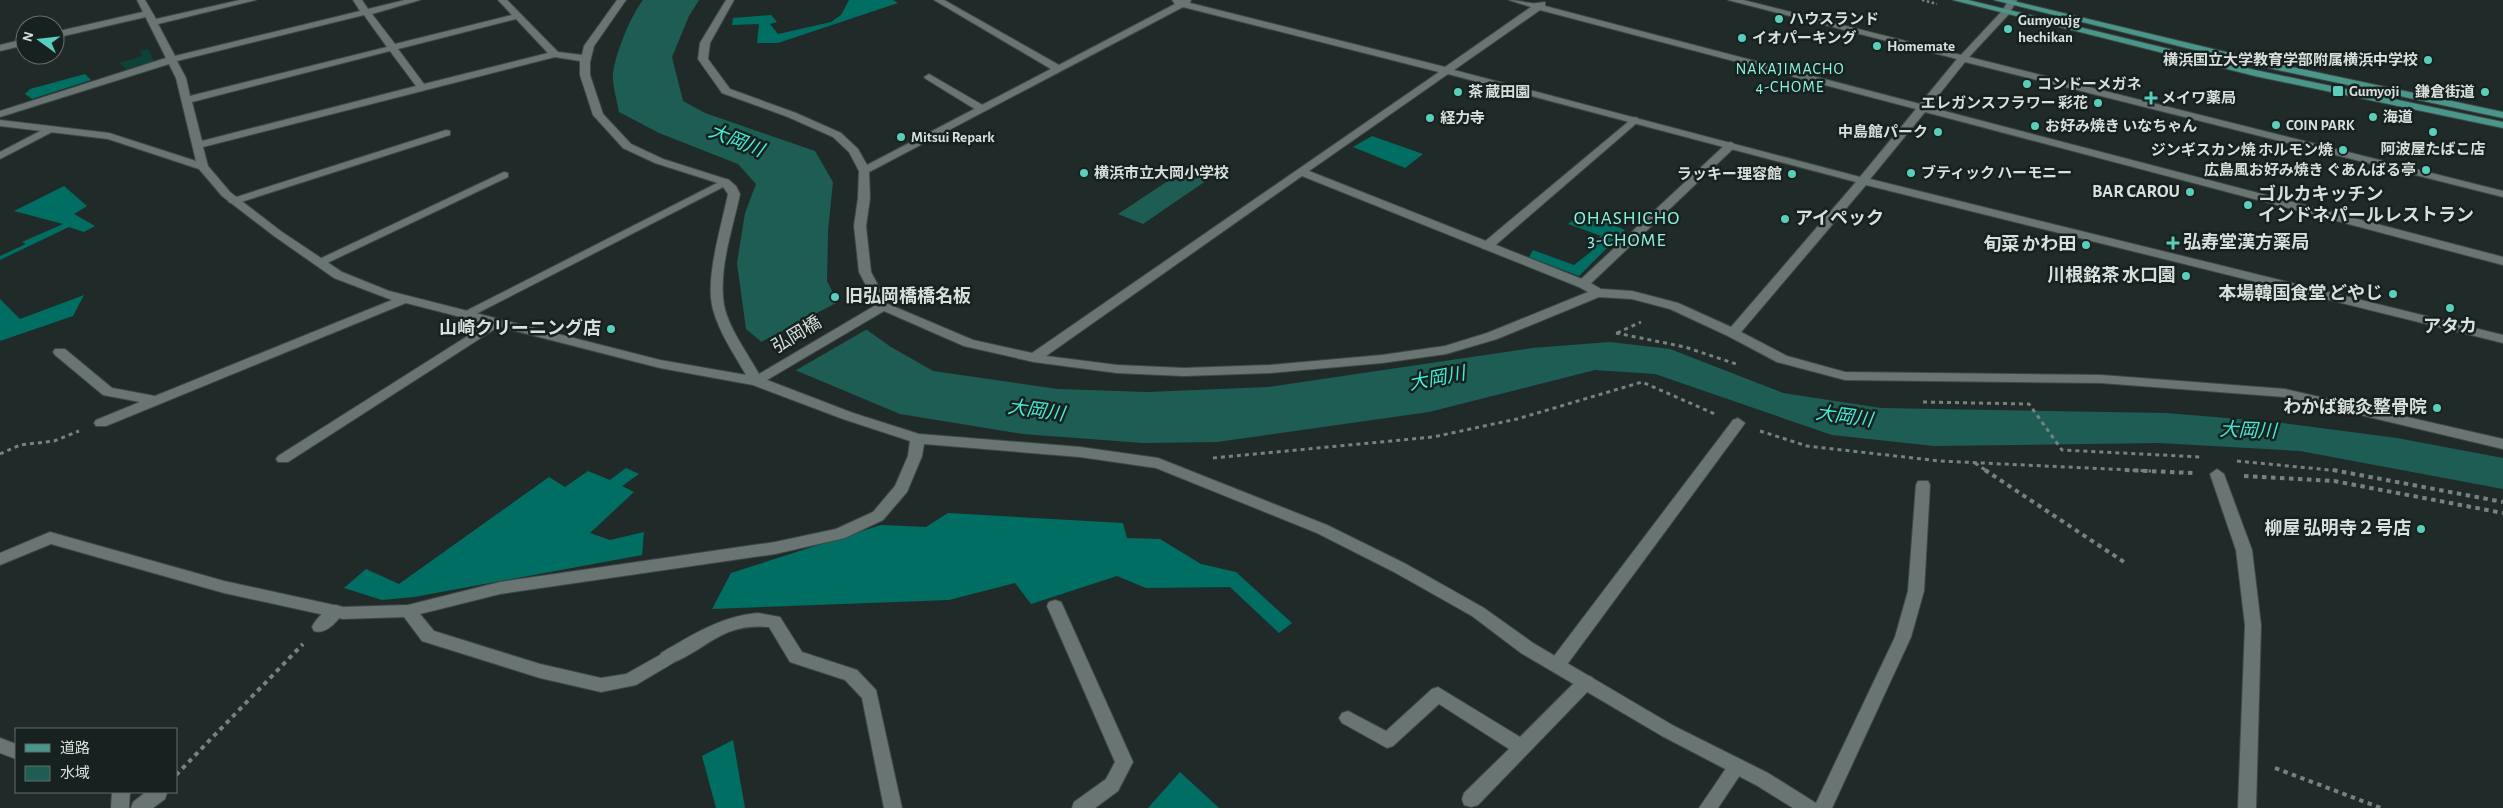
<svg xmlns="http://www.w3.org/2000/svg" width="2503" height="808" viewBox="0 0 2503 808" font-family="'Alegreya Sans','Noto Sans JP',sans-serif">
	<rect width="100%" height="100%" fill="#202b29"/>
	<polygon fill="#0d413a" points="148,49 154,61 127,69 119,63 142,56 140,51"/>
	<g fill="#006e62">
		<polygon points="849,0 893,0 898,3 778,43 757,43 759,24 732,25 733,18 771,15 777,22 770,24 778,34 831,22 841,15"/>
		<polygon points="85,74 91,80 32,99 25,94 30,89"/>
		<polygon points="1372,136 1423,154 1405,168 1353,147"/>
		<polygon points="64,186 87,206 74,214 95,226 84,232 69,227 0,260 0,256 26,244 22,242 63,224 14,211"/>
		<polygon points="1583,212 1625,230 1579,276 1529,257 1533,250 1574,265 1592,251 1588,248 1601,236 1568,224"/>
		<polygon points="84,295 73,316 0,341 0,299 20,319"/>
		<polygon points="626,468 639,474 622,486 634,492 590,533 610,540 644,532 642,555 414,597 382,600 344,588 366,569 399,584 549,477 565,487 588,471 610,480"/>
		<polygon points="948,513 1123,523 1127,538 1160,539 1201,564 1236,572 1292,623 1279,633 1230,587 1146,588 1117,576 1031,604 1015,583 949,600 712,609 731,573 881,525 926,527"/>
		<polygon points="733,740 745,808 716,808 702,756"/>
		<polygon points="1180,772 1219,808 1148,808"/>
	</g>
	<g fill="#1e5d54">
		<path d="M643,0H699L689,16L672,57L683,101L705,113L815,151L833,182L828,231L827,281L843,313L891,347L933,371L1058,389L1147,392L1268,387L1532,348L1610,342L1670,349L1783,393L1881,408L2166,413L2275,422L2397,438L2503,458V489L2300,451L2159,443L1934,446L1832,435L1655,374L1595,370L1429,412L1217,442L1143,443L1023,434L900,414L795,370L746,329L737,263L745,213L756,184L738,164L659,133L619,112C617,101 614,91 613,81C611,62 631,15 643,0Z"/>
		<polygon points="1189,167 1213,176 1143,224 1118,214"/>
	</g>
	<polygon fill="#202b29" points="838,302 845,311 869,328 793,372 759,343"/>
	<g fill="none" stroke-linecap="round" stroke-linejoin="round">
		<defs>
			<g id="service">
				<polygon points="147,11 150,12 150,16 55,38 55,32"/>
				<polygon points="25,39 25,45 0,51 0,45"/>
				<polygon points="929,74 986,107 987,109 982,112 978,111 926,79 924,77"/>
				<polygon points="1634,117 1638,118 1638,122 1491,249 1483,249 1481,246 1483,243"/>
				<polygon points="48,127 53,130 52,132 0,159 0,152"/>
				<polygon points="446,130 450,131 450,135 238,203 230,203 228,201 230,199"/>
				<polygon points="1731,142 1736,145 1735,147 1587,287 1579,287 1577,284 1579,281 1727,143"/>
				<polygon points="504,172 508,173 508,177 323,265 319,266 313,262"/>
				<polygon points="725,179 729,180 729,184 470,317 466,318 460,314"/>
				<polygon points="496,318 502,322 501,325 288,462 278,462 276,459 278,456"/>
				<polygon points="1738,418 1745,423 1743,426 1563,670 1557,672 1551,670 1549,665 1551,660 1733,420"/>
				<polygon points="2217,469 2224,474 2252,550 2261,625 2256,808 2238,808 2245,625 2236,550 2210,474"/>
				<polygon points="1055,600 1061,602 1063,606 1133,762 1118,791 1095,808 1072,808 1074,802 1106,779 1115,762 1047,606 1049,602"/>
				<path d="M336,605L342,607L344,611C338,621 326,635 314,631L312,627C316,618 327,608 336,605Z"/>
				<path d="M758,613L780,617L802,652L857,670L876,690L902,808H884L862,698L845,680L790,662L769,627C718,623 708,651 667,665L661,663L659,658L661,653C692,635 721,616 758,613Z"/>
				<polygon points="1586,675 1592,677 1595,682 1592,687 1478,805 1471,807 1464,805 1462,799 1464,793 1509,749 1439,704 1393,746 1387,748 1342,723 1339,718 1342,713 1348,711 1386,731 1432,689 1438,687 1520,737 1580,677"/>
				<polygon points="1737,758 1743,761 1746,766 1718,808 1699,808 1731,761"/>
				<polygon points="146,792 167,793 165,799 153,808 131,808 133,802"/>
			</g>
			<g id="minor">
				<path d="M137,0H145L156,19L240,0H256L158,24L175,56L360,11L353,0H362L368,9L405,0H420L372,14L395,44L512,15L498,0H507L558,52L582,55L584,46L617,0H626L594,46L590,62V75L603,114L631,144L663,159L729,180L736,186L740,194C733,228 718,269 724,305C728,327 748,354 759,374L876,305L859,272L854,226L858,198L859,171L849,152L833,137L788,117L722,93L698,59L700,43L726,0H734L710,43L708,59L730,89L796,113L841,133L858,149L867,165L1051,69L934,0H944L1059,65L1175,4L1172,0H1191L1190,3L1445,67L1531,7L1509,0C1517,0 1531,4 1537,3C1540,3 1542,2 1545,2V6L1920,104L1957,59L1728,0H1743L1961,55L2002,11L2009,0H2017L2009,14L1969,57L2503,191V197L1965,62L1929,107L2503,257V265L1925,112L1870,179L2503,335V343L1866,185L1741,332L1787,356L1845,372L2101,375L2285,389L2503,439V449L2285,397L2101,383L1845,380L1777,362L1728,336L1670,309L1632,299L1599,297L1497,339L1446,354L1382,363L1270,373L1184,376L1117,373L1034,362L964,346L884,311L767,380L853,413L919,434L1080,447L1158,458L1327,525L1406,564L1484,608L1533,643L1674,726L1768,773L1816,803L1895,637L1908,591L1916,485L1918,481H1928L1930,485L1924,591L1911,637L1832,808H1793L1756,785L1662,736L1521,653L1472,616L1394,572L1317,533L1156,468L1080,457L924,444L922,456L907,492L883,520L845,538L775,554L500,594L420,614L434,631L540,664L601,678L626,674L667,651L673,653L675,658L673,663L636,685L601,692L540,678L422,641L404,617L343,619L224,593L51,544L0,565V553L50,532L224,581L343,607L408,605L500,582L775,542L836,529L873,512L895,486L908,456L910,441L843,419L753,385L660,368L406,303L106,426H96L94,423L96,420L140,402L103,395L55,355L53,352L55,349H65L112,388L155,396L392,300L334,278L274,236L222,196L199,169L108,139L0,126V120L109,133L196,161L176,78L169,64L0,117V111L166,58ZM1183,7L1439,72L1032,353L973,340L888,304L871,272L866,226L870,198L869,172ZM1540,10L1916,109L1860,177L1454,70ZM364,15L387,47L190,96L186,78L177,61ZM516,19L548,53L424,84L398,49ZM390,51L416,86L202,141L192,102ZM555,57L580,61V75L593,115L623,148L655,163L721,184L728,194C722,224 706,275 712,305C717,329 734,354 746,375L660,360L389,291L342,272L282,232L230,192L208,166L203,147ZM1448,74L1856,182L1731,327L1678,303L1632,291L1601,289L1587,281L1309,171ZM1302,176L1579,287L1588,292L1487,333L1445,346L1382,355L1270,365L1184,368L1117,365L1046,356Z"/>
				<polygon points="0,738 16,744 16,759 0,753"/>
				<polygon points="112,792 130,792 129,808 111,808"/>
			</g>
			<g id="primary">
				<polygon points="1953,0 1968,0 2255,70 2503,122 2503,128 2255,76"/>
				<polygon points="1994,0 2009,0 2259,60 2503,112 2503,118 2259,66"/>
			</g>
		</defs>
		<use href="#service" stroke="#404846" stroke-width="2"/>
		<use href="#minor" stroke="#404846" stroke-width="2"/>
		<use href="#primary" stroke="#404846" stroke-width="2"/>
		<polyline stroke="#77817f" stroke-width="2.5" stroke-dasharray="2.5 2.5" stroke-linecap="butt" points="1922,0 1937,4"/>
		<g stroke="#77817f" stroke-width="3" stroke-dasharray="4 4" stroke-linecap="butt">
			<polyline points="1616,333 1685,347 1739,365"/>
			<polyline points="1617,333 1641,322"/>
			<polyline points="1923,402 2029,404 2062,450 2201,457"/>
			<polyline points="1760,431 1807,446 1940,461 2151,471"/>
			<polyline points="0,454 20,445 54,441 79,431"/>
			<polyline points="1213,458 1433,437 1517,419 1642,382 1715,414"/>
			<polyline points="2237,461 2340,471"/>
			<polyline points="1975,463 1987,471"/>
		</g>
		<g stroke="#77817f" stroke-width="4" stroke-dasharray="4.5 4.5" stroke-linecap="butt">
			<polyline points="1985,470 2127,564"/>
			<polyline points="2125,470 2193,473"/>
			<polyline points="2333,470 2503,502"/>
			<polyline points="2244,476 2334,481 2503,513"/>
			<polyline points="2275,768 2381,808"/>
			<polyline points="176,775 303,644"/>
		</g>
		<use href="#service" fill="#697573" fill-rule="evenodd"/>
		<use href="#minor" fill="#697573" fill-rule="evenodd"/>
		<use href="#primary" fill="#49968b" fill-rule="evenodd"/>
	</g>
	<g fill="#5acebd" stroke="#17211f" stroke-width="2">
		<circle cx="1779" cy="19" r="5"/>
		<circle cx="2008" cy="29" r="5"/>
		<circle cx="1742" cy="38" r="5"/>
		<circle cx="1877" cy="46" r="5"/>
		<circle cx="2428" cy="60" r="5"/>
		<circle cx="2027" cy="84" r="5"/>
		<rect x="2332" y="85" width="12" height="12" rx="2.5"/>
		<circle cx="1458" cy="92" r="5"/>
		<circle cx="2485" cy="92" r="5"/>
		<path d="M2148.5 90.5h5v5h5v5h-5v5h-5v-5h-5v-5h5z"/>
		<circle cx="2098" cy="103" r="5"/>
		<circle cx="2373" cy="117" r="5"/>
		<circle cx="1430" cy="118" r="5"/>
		<circle cx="2276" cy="125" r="5"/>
		<circle cx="2035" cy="126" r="5"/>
		<circle cx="1938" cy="132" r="5"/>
		<circle cx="2433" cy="132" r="5"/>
		<circle cx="901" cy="137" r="5"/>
		<circle cx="2343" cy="150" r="5"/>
		<circle cx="2426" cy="170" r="5"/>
		<circle cx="1084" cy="173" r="5"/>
		<circle cx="1911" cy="173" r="5"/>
		<circle cx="1792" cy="174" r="5"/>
		<circle cx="2190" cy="192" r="5"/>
		<circle cx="2248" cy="205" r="5"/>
		<circle cx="1785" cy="219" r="5"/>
		<path d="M2170.5 235.5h5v5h5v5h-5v5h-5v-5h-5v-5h5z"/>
		<circle cx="2086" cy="245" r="5"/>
		<circle cx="2186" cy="276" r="5"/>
		<circle cx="2393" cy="294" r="5"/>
		<circle cx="835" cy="297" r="5"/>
		<circle cx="2450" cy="308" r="5"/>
		<circle cx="611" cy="329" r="5"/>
		<circle cx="2437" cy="408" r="5"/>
		<circle cx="2421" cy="529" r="5"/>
	</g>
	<g text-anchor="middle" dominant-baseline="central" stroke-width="5" stroke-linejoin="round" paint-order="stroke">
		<g font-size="15" font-weight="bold" fill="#d8dfdd" stroke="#17211f" text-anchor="start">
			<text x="1789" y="19">ハウスランド</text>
			<text x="2018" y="20">Gumyoujg<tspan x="2018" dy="17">hechikan</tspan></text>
			<text x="1752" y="38">イオパーキング</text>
			<text x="1887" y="46">Homemate</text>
			<text x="2418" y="60" text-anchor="end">横浜国立大学教育学部附属横浜中学校</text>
			<text x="2037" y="84">コンドーメガネ</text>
			<text x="2349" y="91">Gumyoji</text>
			<text x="1468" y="92">茶 蔵田園</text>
			<text x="2475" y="92" text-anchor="end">鎌倉街道</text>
			<text x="2161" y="98">メイワ薬局</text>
			<text x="2088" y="103" text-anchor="end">エレガンスフラワー 彩花</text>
			<text x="2383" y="117">海道</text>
			<text x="1440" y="118">経力寺</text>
			<text x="2286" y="125">COIN PARK</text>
			<text x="2045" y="126">お好み焼き いなちゃん</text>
			<text x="1928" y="132" text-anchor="end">中島館パーク</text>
			<text x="911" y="137">Mitsui Repark</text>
			<text x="2433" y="149" text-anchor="middle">阿波屋たばこ店</text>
			<text x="2333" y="150" text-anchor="end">ジンギスカン焼 ホルモン焼</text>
			<text x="2416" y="170" text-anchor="end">広島風お好み焼き ぐあんばる亭</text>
			<text x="1094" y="173">横浜市立大岡小学校</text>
			<text x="1921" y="173">ブティック ハーモニー</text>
			<text x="1782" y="174" text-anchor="end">ラッキー理容館</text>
		</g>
		<g font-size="16" letter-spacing="1" fill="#8ef5e4" stroke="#17211f">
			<text x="1790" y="69">NAKAJIMACHO<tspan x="1790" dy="18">4-CHOME</tspan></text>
		</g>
		<g font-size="18" font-weight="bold" fill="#d8dfdd" stroke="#17211f" text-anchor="end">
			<text x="2180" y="192">BAR CAROU</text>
			<text x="2258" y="195" text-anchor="start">ゴルカキッチン<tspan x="2258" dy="21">インドネパールレストラン</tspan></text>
			<text x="1795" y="219" text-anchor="start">アイペック</text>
			<text x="2183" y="243" text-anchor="start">弘寿堂漢方薬局</text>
			<text x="2076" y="245">旬菜 かわ田</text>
			<text x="2176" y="276">川根銘茶 水口園</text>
			<text x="2383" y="294">本場韓国食堂 どやじ</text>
			<text x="845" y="297" text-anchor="start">旧弘岡橋橋名板</text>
			<text x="2450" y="327" text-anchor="middle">アタカ</text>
			<text x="601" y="329">山崎クリーニング店</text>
			<text x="2427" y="408">わかば鍼灸整骨院</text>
			<text x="2411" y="529">柳屋 弘明寺２号店</text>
		</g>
		<g font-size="18" fill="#d8dfdd" stroke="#17211f">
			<text transform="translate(797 335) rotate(-31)">弘岡橋</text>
		</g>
		<g font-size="19" font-style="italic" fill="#44ecd6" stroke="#17211f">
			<text transform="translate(736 141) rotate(22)">大岡川</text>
			<text transform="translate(1437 379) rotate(-11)">大岡川</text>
			<text transform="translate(1036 411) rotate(8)">大岡川</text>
			<text transform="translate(1844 417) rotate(8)">大岡川</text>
			<text transform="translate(2248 431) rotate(2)">大岡川</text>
		</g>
		<g font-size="19" letter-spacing="1" fill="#8ef5e4" stroke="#17211f">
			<text x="1627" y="218">OHASHICHO<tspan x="1627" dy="22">3-CHOME</tspan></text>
		</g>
	</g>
	<rect x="15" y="728" width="162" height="65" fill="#17211f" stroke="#646d6b"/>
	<rect x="25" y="744" width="25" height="8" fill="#49968b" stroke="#646d6b"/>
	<text x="60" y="753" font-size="15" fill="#d8dfdd">道路</text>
	<rect x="25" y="766" width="25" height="15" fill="#1e5d54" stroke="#646d6b"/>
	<text x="60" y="778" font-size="15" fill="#d8dfdd">水域</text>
	<g transform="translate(40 40) rotate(285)"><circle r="24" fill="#17211f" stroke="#646d6b"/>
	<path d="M0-4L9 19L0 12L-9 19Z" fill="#5acebd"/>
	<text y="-8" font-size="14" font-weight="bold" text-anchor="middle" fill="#d8dfdd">N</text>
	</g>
</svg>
